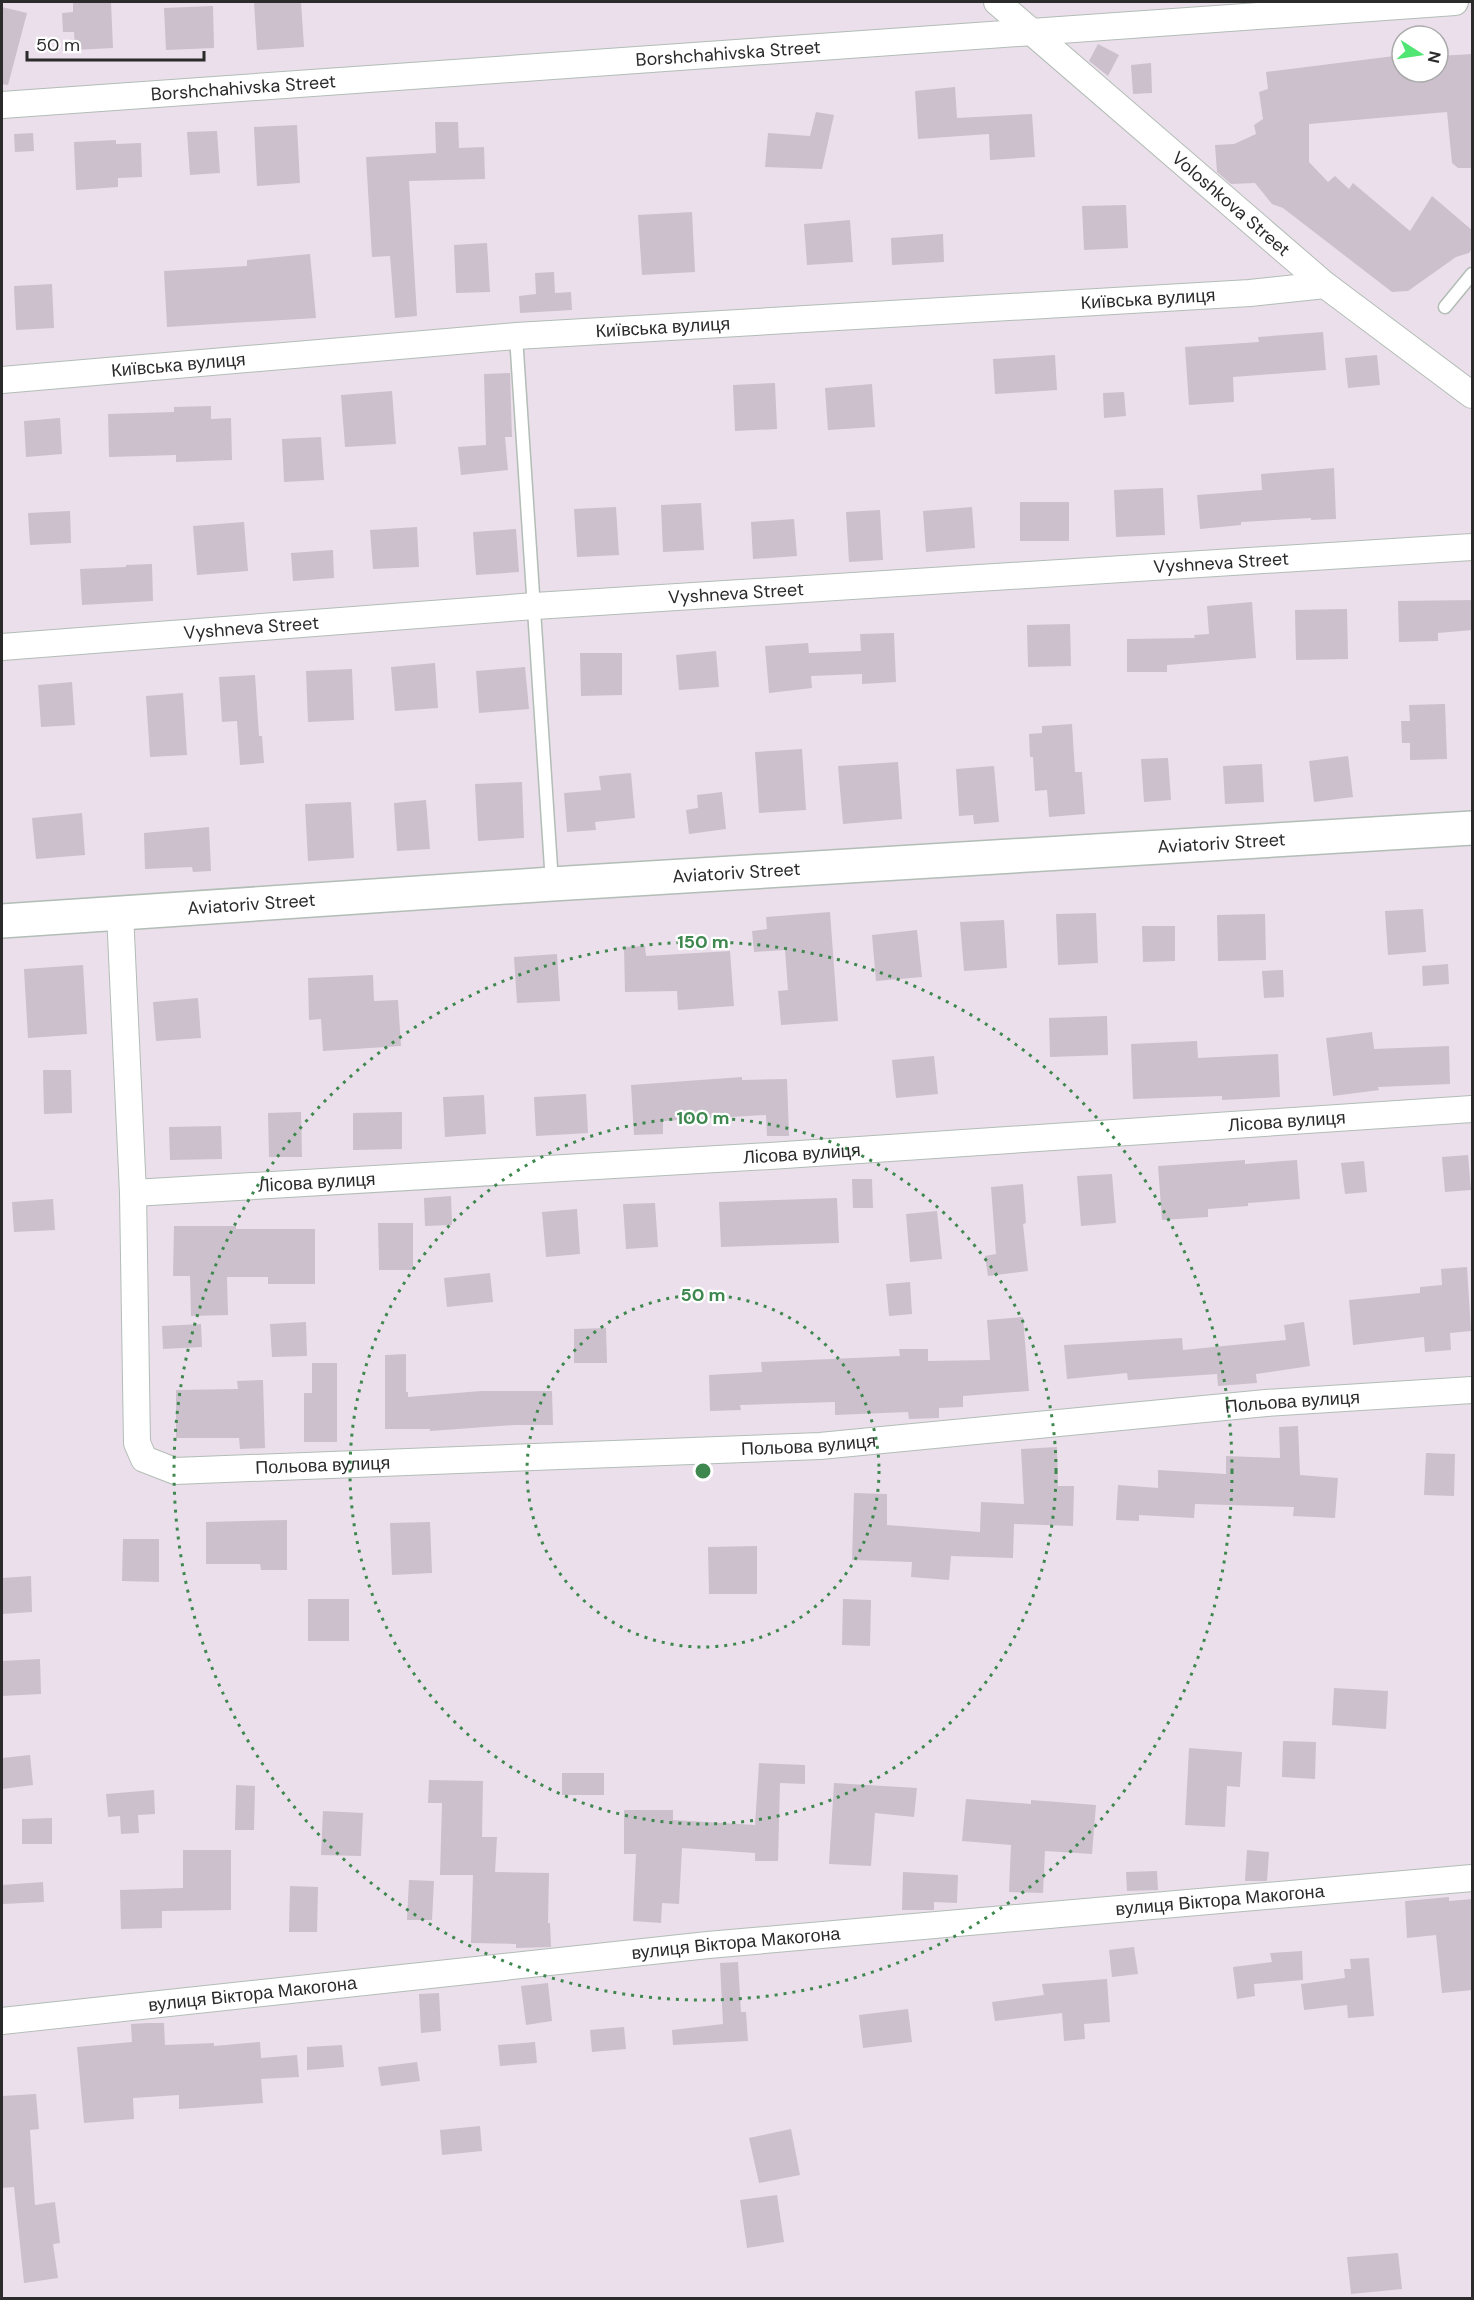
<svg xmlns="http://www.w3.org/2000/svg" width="1474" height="2300" viewBox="0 0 1474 2300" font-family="'DM Sans',sans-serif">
	<rect width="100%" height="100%" fill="#ebdfeb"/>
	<g fill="#cbc0cb">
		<polygon points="73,2 111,2 113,48 75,50 74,32 63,32 62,13 73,12"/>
		<polygon points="254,2 301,2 304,47 257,50"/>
		<polygon points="213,6 214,48 166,50 164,8"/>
		<polygon points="2,7 27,13 8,85 2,84"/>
		<polygon points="1098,44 1119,55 1108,76 1089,61"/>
		<polygon points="1473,54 1473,168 1458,168 1452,163 1447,112 1309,124 1309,162 1328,182 1335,176 1349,189 1353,183 1410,231 1432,196 1473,231 1473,247 1469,253 1456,257 1408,291 1392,292 1283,208 1272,204 1255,183 1231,184 1217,172 1215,145 1234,144 1256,134 1254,125 1263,119 1259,92 1268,89 1266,72 1402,55 1402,72 1438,72 1438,56"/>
		<polygon points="1151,63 1152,93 1133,94 1131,65"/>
		<polygon points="955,87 957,118 1032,114 1035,157 990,160 989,134 918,139 915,91"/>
		<polygon points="816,112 834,115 822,169 765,167 768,133 810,136"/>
		<polygon points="435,122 458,122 459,148 484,147 485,179 409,181 417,316 395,318 390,256 372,257 366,157 436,153"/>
		<polygon points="297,125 300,183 257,186 254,127"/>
		<polygon points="217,131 220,173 190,175 187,132"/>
		<polygon points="33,133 34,151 15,152 14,134"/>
		<polygon points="116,140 116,144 141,143 142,177 118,178 118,187 76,190 74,142"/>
		<polygon points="1126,205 1128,248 1084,250 1082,206"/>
		<polygon points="692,212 695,272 642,275 638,215"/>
		<polygon points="850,220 853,262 807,265 804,224"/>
		<polygon points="943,234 944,262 892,265 891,238"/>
		<polygon points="487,243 490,292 456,293 454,245"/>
		<polygon points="310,254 316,318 167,327 164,271 247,266 247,260"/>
		<polygon points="554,272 555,293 571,292 572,310 520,313 519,296 536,294 535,273"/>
		<polygon points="52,284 54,328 16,330 14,286"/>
		<polygon points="1323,332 1326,370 1233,377 1234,402 1189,405 1185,347 1259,342 1258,337"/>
		<polygon points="1055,355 1057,390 995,394 993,359"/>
		<polygon points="1377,355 1380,385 1348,388 1345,358"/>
		<polygon points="510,373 512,437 505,437 508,470 461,475 458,447 486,445 484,374"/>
		<polygon points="775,383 777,429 735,431 733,385"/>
		<polygon points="872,384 875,427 828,430 825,388"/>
		<polygon points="392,391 396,444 345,447 341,395"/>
		<polygon points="1124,392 1126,416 1104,418 1103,393"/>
		<polygon points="211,406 211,419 231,418 232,460 176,462 176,455 109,457 108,414 174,412 174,407"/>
		<polygon points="60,418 62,454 26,457 24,421"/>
		<polygon points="321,437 324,480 284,482 282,439"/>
		<polygon points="1334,468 1336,519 1311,520 1311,518 1241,522 1241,525 1200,529 1197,495 1262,490 1261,474"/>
		<polygon points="1163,488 1165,535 1116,537 1114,490"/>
		<rect x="1020" y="502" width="49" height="39"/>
		<polygon points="701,503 704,550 663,552 661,505"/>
		<polygon points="616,507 619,555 577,557 574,509"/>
		<polygon points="972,507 975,548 926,552 923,511"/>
		<polygon points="880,510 883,560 849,562 846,512"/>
		<polygon points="70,511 71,543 30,545 28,513"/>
		<polygon points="794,519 797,556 753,559 751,522"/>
		<polygon points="244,522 248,571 197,575 193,526"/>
		<polygon points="417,527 419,567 373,569 370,530"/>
		<polygon points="516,529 519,572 476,575 473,532"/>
		<polygon points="333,550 334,578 293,581 291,553"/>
		<polygon points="152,564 153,601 82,605 80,569 126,567 126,565"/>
		<polygon points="1473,600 1473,630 1438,633 1438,641 1399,642 1398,601"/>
		<polygon points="1252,602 1256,658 1167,665 1167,672 1127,672 1127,639 1195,638 1194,635 1209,634 1207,606"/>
		<polygon points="1347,609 1348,659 1296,660 1295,610"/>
		<polygon points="1070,624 1071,666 1028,667 1027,625"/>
		<polygon points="894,633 896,682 862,684 862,674 811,676 812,688 769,693 765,646 808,643 809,653 861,651 860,634"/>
		<polygon points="716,651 719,687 679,690 676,655"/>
		<polygon points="580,653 622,653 622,695 581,696"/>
		<polygon points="435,663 438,708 395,711 391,667"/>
		<polygon points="525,667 529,709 479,713 476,671"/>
		<polygon points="352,669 354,720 308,722 306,671"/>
		<polygon points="255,675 259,736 262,736 264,763 240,765 237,721 222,722 219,677"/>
		<polygon points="72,682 75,725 41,727 38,685"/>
		<polygon points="183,693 187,755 150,757 146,696"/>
		<polygon points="1445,704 1447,759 1410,760 1410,743 1402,743 1401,721 1410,721 1409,705"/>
		<polygon points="1072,724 1075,772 1082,772 1085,814 1049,817 1047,790 1035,791 1033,757 1030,757 1029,734 1042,733 1042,726"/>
		<polygon points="802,749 806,810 759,813 755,752"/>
		<polygon points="1348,756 1353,797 1314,802 1309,761"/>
		<polygon points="1168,758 1171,800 1144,802 1141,759"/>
		<polygon points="898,762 902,819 843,824 838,766"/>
		<polygon points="1262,764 1264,802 1225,804 1223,766"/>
		<polygon points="994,766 999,822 974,824 973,815 959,816 956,769"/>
		<polygon points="631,773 635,818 595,822 596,830 567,832 564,793 601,790 599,776"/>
		<polygon points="522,782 524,838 478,841 475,784"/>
		<polygon points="722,792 726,829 689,834 686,810 698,808 697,795"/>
		<polygon points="426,800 430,849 397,851 394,803"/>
		<polygon points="351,802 354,858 308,861 305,804"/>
		<polygon points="82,813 85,855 36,859 32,818"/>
		<polygon points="209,827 211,871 193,872 192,867 145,869 144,833"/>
		<polygon points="1423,909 1426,952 1388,955 1385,911"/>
		<polygon points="830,912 838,1021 781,1025 778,991 788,990 785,950 754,952 752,931 767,929 766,917"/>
		<polygon points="1096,913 1098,963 1058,965 1056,914"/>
		<polygon points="1265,914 1266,960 1218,961 1217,915"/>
		<polygon points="1004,920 1007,968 964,971 960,922"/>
		<polygon points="1142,926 1175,926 1175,961 1143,962"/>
		<polygon points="917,930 922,977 876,981 872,935"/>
		<polygon points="645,946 646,956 730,951 734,1006 678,1010 677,991 625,992 624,947"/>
		<polygon points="557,954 560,1001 517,1003 514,957"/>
		<polygon points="1448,964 1449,984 1423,986 1422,966"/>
		<polygon points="83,965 87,1034 28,1038 24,969"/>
		<polygon points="1283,970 1284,997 1264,998 1262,971"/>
		<polygon points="373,975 374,1001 398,1000 401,1046 323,1051 321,1019 309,1020 308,978"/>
		<polygon points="198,998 201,1038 156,1041 153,1002"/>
		<polygon points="1107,1016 1108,1055 1050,1057 1049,1018"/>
		<polygon points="1372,1032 1374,1049 1449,1046 1450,1084 1378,1087 1379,1090 1333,1096 1326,1038"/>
		<polygon points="1197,1041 1198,1058 1278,1054 1280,1097 1222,1100 1222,1096 1133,1099 1131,1044"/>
		<polygon points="934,1056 938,1094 896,1098 892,1060"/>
		<polygon points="43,1070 71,1070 72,1113 44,1114"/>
		<polygon points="742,1077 742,1080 787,1079 789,1136 767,1136 766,1115 663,1121 663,1134 634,1135 631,1085"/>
		<polygon points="586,1094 588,1133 536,1136 534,1097"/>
		<polygon points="484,1095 486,1134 445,1137 443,1097"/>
		<polygon points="301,1112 302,1157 269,1157 268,1113"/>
		<polygon points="402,1112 402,1149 353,1150 353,1113"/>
		<polygon points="221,1126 222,1159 170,1160 169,1127"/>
		<polygon points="1468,1155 1471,1190 1445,1192 1442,1157"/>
		<polygon points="1245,1160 1245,1164 1297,1160 1300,1199 1248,1203 1248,1206 1208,1209 1208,1217 1162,1220 1158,1166"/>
		<polygon points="1364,1161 1367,1192 1345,1194 1341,1163"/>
		<polygon points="1112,1174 1116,1223 1081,1226 1077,1176"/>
		<polygon points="852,1179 872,1179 873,1208 853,1208"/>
		<polygon points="1023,1184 1026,1223 1023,1224 1028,1271 988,1276 985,1256 996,1254 991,1187"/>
		<polygon points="451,1196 452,1225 425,1226 424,1198"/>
		<polygon points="837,1198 839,1243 721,1247 719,1202"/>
		<polygon points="53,1199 55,1230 14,1232 12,1202"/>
		<polygon points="655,1203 658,1247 626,1249 623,1204"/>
		<polygon points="577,1209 580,1254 546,1257 542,1212"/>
		<polygon points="937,1211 942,1259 910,1262 906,1214"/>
		<polygon points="378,1223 413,1223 413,1270 379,1270"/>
		<polygon points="174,1226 236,1226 236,1229 315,1229 315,1284 268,1284 268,1277 227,1277 228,1315 191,1316 190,1276 173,1276"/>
		<polygon points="1467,1267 1471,1331 1450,1333 1451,1350 1425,1352 1424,1337 1353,1345 1349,1300 1420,1293 1420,1287 1442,1285 1441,1269"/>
		<polygon points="490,1273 493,1302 447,1307 444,1278"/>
		<polygon points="910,1282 912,1314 889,1316 886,1284"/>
		<polygon points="1023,1317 1029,1391 963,1396 963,1407 939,1408 939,1418 909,1419 908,1412 835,1415 835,1402 740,1405 741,1410 710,1411 709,1375 762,1372 761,1362 900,1356 899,1349 928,1349 928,1361 990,1360 987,1320"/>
		<polygon points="306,1322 307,1356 272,1357 270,1324"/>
		<polygon points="1304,1322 1310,1366 1256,1374 1257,1383 1218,1386 1217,1374 1128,1380 1127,1373 1067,1379 1064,1345 1182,1338 1183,1350 1286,1340 1284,1325"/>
		<polygon points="201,1324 202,1347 163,1349 162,1326"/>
		<polygon points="606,1328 607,1363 574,1363 574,1329"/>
		<polygon points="406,1354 406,1392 408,1392 408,1397 481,1391 552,1391 553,1425 515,1425 430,1431 430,1429 385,1429 385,1355"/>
		<polygon points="312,1363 337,1363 337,1442 304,1442 304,1393 312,1393"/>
		<polygon points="263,1380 265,1448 240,1449 239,1438 176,1438 176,1390 238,1389 237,1381"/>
		<polygon points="1298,1426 1300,1475 1338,1478 1335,1518 1293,1516 1294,1507 1195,1504 1194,1518 1139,1515 1139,1521 1116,1520 1118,1485 1158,1488 1158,1470 1226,1474 1226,1456 1280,1458 1279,1427"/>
		<polygon points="1057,1447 1058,1486 1074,1486 1073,1526 1014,1524 1013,1558 951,1556 949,1580 911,1577 912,1562 852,1560 854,1493 887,1494 887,1525 980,1532 981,1502 1024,1504 1021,1449"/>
		<polygon points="1426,1453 1455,1454 1454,1496 1424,1495"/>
		<polygon points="287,1520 287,1570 261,1570 260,1564 206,1564 206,1522"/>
		<polygon points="430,1522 432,1573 392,1575 390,1523"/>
		<polygon points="123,1539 159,1539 159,1582 122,1581"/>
		<polygon points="757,1546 757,1594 709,1594 708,1547"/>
		<polygon points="31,1576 32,1612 2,1614 2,1578"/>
		<rect x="308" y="1599" width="41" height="42"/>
		<polygon points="843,1599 871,1600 870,1646 842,1645"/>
		<polygon points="40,1659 41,1694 2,1696 2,1661"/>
		<polygon points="1334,1688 1388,1691 1386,1729 1332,1725"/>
		<polygon points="1283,1741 1316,1742 1315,1779 1282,1777"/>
		<polygon points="1189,1748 1242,1752 1240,1787 1227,1786 1225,1827 1185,1825"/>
		<polygon points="30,1755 33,1785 2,1789 2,1758"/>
		<polygon points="759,1763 805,1765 805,1784 780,1783 778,1861 755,1861 755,1853 682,1848 679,1904 662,1903 661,1923 633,1921 636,1854 624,1854 624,1810 673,1810 673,1820 755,1825"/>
		<rect x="562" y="1773" width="42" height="22"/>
		<polygon points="429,1780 483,1781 482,1837 497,1837 495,1872 549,1873 548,1923 550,1923 551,1947 516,1948 516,1944 471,1943 473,1875 440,1875 442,1803 428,1803"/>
		<polygon points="834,1783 917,1788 914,1817 875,1813 871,1866 829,1864"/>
		<polygon points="236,1785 255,1786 254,1830 235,1830"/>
		<polygon points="154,1790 155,1814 138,1815 139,1833 121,1834 120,1816 108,1817 106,1794"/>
		<polygon points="966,1799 1031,1804 1031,1800 1096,1805 1092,1854 1045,1851 1043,1893 1009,1892 1011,1845 962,1841"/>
		<polygon points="323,1811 363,1813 361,1856 321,1855"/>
		<polygon points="52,1818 52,1844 22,1844 22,1819"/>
		<polygon points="183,1850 231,1850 231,1910 162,1911 162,1928 121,1929 120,1890 183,1888"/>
		<polygon points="1247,1850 1269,1852 1267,1881 1245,1881"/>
		<polygon points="1157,1871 1158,1890 1127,1891 1126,1872"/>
		<polygon points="903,1872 958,1875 957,1903 934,1902 934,1910 902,1910"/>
		<polygon points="409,1880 434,1881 432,1920 407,1920"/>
		<polygon points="43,1882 44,1902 3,1904 2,1885"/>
		<polygon points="290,1886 318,1887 317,1932 289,1932"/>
		<polygon points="1449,1897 1449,1901 1473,1899 1473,1990 1442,1993 1436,1935 1407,1938 1405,1901"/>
		<polygon points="1134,1947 1138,1974 1112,1977 1109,1950"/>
		<polygon points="1302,1951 1303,1980 1254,1984 1255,1996 1237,1999 1233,1967 1272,1962 1270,1953"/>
		<polygon points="1369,1958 1374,2016 1348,2018 1347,2005 1304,2010 1301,1984 1345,1978 1344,1969 1351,1969 1350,1959"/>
		<polygon points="738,1962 741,2012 746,2012 748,2041 673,2045 672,2030 723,2024 720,1963"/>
		<polygon points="1107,1979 1110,2022 1084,2024 1085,2039 1064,2041 1062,2013 995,2021 992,2002 1044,1995 1042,1984"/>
		<polygon points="548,1983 552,2021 526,2025 521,1986"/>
		<polygon points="439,1993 441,2031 421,2033 419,1994"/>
		<polygon points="908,2009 912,2042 863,2048 859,2015"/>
		<polygon points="148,2023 164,2023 165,2045 214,2043 214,2046 260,2042 261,2058 297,2055 299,2077 261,2079 263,2103 179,2109 179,2095 133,2098 134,2119 84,2123 77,2047 132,2042 131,2024"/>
		<polygon points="624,2027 626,2049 592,2052 590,2030"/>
		<polygon points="535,2042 537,2063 500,2066 498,2045"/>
		<polygon points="342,2045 344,2067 307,2070 307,2047"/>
		<polygon points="417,2062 420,2081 381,2086 378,2067"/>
		<polygon points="36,2094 39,2129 30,2130 35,2205 55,2202 60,2243 53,2244 58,2278 24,2283 14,2187 2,2188 2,2096"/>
		<polygon points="480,2126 482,2151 442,2155 440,2130"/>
		<polygon points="791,2129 800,2175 759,2183 749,2138"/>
		<polygon points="777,2195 784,2242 747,2248 740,2200"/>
		<polygon points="1398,2253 1402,2289 1351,2294 1347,2257"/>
	</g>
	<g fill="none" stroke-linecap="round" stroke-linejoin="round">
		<defs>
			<g id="lane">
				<polyline points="1445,307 1472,274"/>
				<polyline points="516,336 552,883"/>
			</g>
			<g id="street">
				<path id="s1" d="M997,2L1325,285L1472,395"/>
				<path id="s2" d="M2,105L1455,2"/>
				<path id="s3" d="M2,380L516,336L1250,293L1325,285"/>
				<path id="s4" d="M2,647L535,606L1472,547"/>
				<path id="s5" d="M120,913L133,1193L137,1443L144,1459L175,1471L820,1446L1266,1403L1472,1390"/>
				<path id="s6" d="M133,1193L770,1156L1472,1109"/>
				<path id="s7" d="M2,2021L708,1945L1472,1878"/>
			</g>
			<g id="secondary">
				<path id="s8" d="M2,921L552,884L1472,828"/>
			</g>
		</defs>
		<use href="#lane" stroke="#b2bdb5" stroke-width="15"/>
		<use href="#street" stroke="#b2bdb5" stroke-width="28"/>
		<use href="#secondary" stroke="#b2bdb5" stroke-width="36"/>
		<use href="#lane" stroke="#fff" stroke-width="12"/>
		<use href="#street" stroke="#fff" stroke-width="26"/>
		<use href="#secondary" stroke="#fff" stroke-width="33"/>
	</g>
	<g fill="none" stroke="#3e884f" stroke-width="3" stroke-dasharray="3 6">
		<circle cx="703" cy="1471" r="176"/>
		<circle cx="703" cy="1471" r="353"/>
		<circle cx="703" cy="1471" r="529"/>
	</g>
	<g text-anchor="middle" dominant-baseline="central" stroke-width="4.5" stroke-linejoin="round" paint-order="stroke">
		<g font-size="18" fill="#2b2b2b" stroke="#fff">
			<text stroke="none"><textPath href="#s2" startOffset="728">Borshchahivska Street</textPath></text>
			<text stroke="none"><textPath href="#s2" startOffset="242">Borshchahivska Street</textPath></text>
			<text stroke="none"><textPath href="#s1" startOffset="309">Voloshkova Street</textPath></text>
			<text stroke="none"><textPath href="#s3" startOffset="1149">Київська вулиця</textPath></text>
			<text stroke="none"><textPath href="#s3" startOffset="663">Київська вулиця</textPath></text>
			<text stroke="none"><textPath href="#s3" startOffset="177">Київська вулиця</textPath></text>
			<text stroke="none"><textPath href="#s4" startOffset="1222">Vyshneva Street</textPath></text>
			<text stroke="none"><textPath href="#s4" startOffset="736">Vyshneva Street</textPath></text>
			<text stroke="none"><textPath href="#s4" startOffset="250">Vyshneva Street</textPath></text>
			<text stroke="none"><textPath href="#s8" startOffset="1222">Aviatoriv Street</textPath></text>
			<text stroke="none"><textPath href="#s8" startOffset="736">Aviatoriv Street</textPath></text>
			<text stroke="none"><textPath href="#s8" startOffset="250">Aviatoriv Street</textPath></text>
			<text stroke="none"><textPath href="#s6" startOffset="1156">Лісова вулиця</textPath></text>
			<text stroke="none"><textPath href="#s6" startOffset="670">Лісова вулиця</textPath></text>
			<text stroke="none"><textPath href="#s6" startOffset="184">Лісова вулиця</textPath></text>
			<text stroke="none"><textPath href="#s5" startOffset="1701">Польова вулиця</textPath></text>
			<text stroke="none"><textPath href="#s5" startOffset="1215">Польова вулиця</textPath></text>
			<text stroke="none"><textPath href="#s5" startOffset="729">Польова вулиця</textPath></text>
			<text stroke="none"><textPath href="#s7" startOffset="1224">вулиця Віктора Макогона</textPath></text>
			<text stroke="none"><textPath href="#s7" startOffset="738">вулиця Віктора Макогона</textPath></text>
			<text stroke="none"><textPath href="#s7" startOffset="252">вулиця Віктора Макогона</textPath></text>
		</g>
	</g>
	<circle cx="703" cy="1471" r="9" fill="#3e884f" stroke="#fff" stroke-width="3"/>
	<g font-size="18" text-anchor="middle" font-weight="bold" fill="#3e884f" stroke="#fff" stroke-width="4.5" stroke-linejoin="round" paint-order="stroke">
		<text x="703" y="948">150 m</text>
		<text x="703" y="1124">100 m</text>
		<text x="703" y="1301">50 m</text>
	</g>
	<rect width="1474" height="2300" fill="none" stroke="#2b2b2b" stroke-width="6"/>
	<g transform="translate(1420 54) rotate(102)"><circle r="28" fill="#ffffff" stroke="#aaaaaa" stroke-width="1.5"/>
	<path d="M0-4.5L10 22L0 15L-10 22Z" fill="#51e673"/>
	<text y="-9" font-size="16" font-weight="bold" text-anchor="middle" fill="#2b2b2b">N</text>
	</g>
	<path d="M27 51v9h177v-9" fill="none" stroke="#2b2b2b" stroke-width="3"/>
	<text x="36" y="51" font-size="18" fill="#2b2b2b" stroke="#ffffff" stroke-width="4.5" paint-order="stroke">50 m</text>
</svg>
